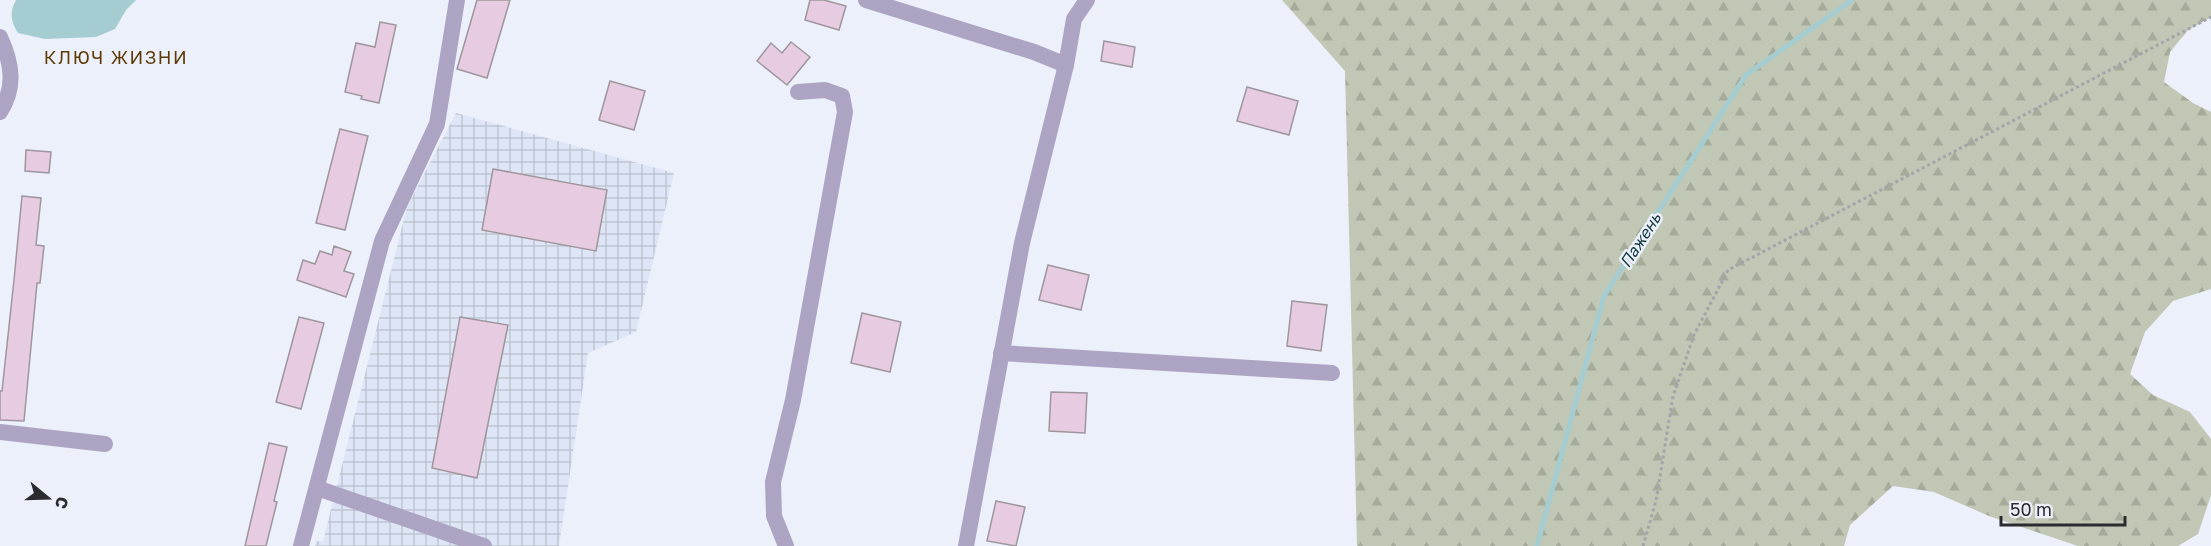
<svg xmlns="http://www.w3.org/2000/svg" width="2211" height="546" viewBox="0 0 2211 546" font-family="'Golos Text',sans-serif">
	<defs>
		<pattern id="industrial-grid" width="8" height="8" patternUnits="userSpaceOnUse" patternTransform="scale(1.5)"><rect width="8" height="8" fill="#dee5f6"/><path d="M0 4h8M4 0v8" fill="none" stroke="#bfc5d3"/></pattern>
		<pattern id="forest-firs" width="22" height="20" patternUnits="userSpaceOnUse" patternTransform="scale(1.5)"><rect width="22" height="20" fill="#c0c7b4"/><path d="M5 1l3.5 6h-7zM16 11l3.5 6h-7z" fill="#a5ab9b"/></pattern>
	</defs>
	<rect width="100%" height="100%" fill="#ebf0fa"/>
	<polygon fill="url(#industrial-grid)" points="456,113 674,173 636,332 588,353 559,546 315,546 316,541 323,541 407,207"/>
	<polygon fill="url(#forest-firs)" points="1282,0 2211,0 2211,17 2188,30 2170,52 2164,82 2193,103 2211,112 2211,289 2173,301 2145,332 2130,374 2153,395 2190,412 2211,439 2211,495 2198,534 2178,546 2078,546 1989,516 1934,492 1893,486 1850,525 1844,546 1357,546 1345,71"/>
	<path fill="#a5ccd0" d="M16,0H136L126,10L115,29L96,37L45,39L18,33C11,22 9,12 16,0Z"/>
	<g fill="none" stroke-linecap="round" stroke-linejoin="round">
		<polyline stroke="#a5ccd0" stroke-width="5" points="1537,546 1604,296 1746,75 1852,0"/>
	</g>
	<g fill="#e7cce1" stroke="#9f969c" stroke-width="1.5">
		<polygon points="477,0 510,0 487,78 457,69"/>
		<polygon points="810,0 824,0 846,6 839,30 805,20"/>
		<polygon points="380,22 396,25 379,103 361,99 362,96 345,92 356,43 375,47"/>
		<polygon points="1104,41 1135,47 1132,67 1101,61"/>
		<polygon points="791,42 810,57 787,85 757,61 771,43 782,53"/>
		<polygon points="610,81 645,91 634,130 599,120"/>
		<polygon points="1247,87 1298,101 1289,135 1237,121"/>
		<polygon points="340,129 368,136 345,230 316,223"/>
		<polygon points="26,150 51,152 49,173 25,171"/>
		<polygon points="493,169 607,190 596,251 482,230"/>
		<polygon points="22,196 41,198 36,245 44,246 40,283 37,283 24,421 0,420 0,391 2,391 14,280"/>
		<polygon points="334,246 351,252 344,271 354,274 346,297 297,280 303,260 315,264 320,251 332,255"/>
		<polygon points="1048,265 1089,275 1081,310 1039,300"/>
		<polygon points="1292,301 1327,305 1321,351 1287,346"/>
		<polygon points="862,313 901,322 890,372 851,363"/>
		<polygon points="299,317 324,323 301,409 276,402"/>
		<polygon points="460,317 508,325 477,478 432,468"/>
		<polygon points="1051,392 1087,393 1085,433 1049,431"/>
		<polygon points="269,443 287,447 274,501 277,502 266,546 245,546"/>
		<polygon points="996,501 1025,507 1016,546 987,541"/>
	</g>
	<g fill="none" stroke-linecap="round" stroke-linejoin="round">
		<polyline stroke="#a0a4ab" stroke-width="3" stroke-dasharray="3 3" stroke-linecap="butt" points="1643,546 1656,501 1673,396 1694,335 1728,270 2211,17"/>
		<g stroke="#ada4c3" stroke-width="16">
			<polyline points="866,0 1034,52 1066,65"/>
			<path d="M0,37C12,63 16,87 0,112"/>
			<polyline points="1001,353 1332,373"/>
			<polyline points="0,432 105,444"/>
			<polyline points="317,488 484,546"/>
			<polyline points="301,546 382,241 437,124 457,0"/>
			<polyline points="786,546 774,516 773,482 793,400 845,112 842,96 825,90 798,92"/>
			<polyline points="966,546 1022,243 1066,65 1074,19 1087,0"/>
		</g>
	</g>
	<g text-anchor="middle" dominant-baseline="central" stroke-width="5" stroke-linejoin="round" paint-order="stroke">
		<g font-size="16" font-style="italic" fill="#13393c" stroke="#ebf0fa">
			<text transform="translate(1640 240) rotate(-57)">Пажень</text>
		</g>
		<g font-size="18" letter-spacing="1.5" fill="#5e3a06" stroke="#ebf0fa">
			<text x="116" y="57">КЛЮЧ ЖИЗНИ</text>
		</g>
	</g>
	<g transform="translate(48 498) rotate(109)" stroke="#ebf0fa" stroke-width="4.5" paint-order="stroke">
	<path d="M0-4.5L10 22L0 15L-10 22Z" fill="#2a2c30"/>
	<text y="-9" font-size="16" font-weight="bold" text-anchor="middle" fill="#2a2c30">С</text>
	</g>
	<path d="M2001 516v9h124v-9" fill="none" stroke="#2a2c30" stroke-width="3"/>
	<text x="2010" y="516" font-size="18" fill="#2a2c30" stroke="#ebf0fa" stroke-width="4.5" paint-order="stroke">50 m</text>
</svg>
